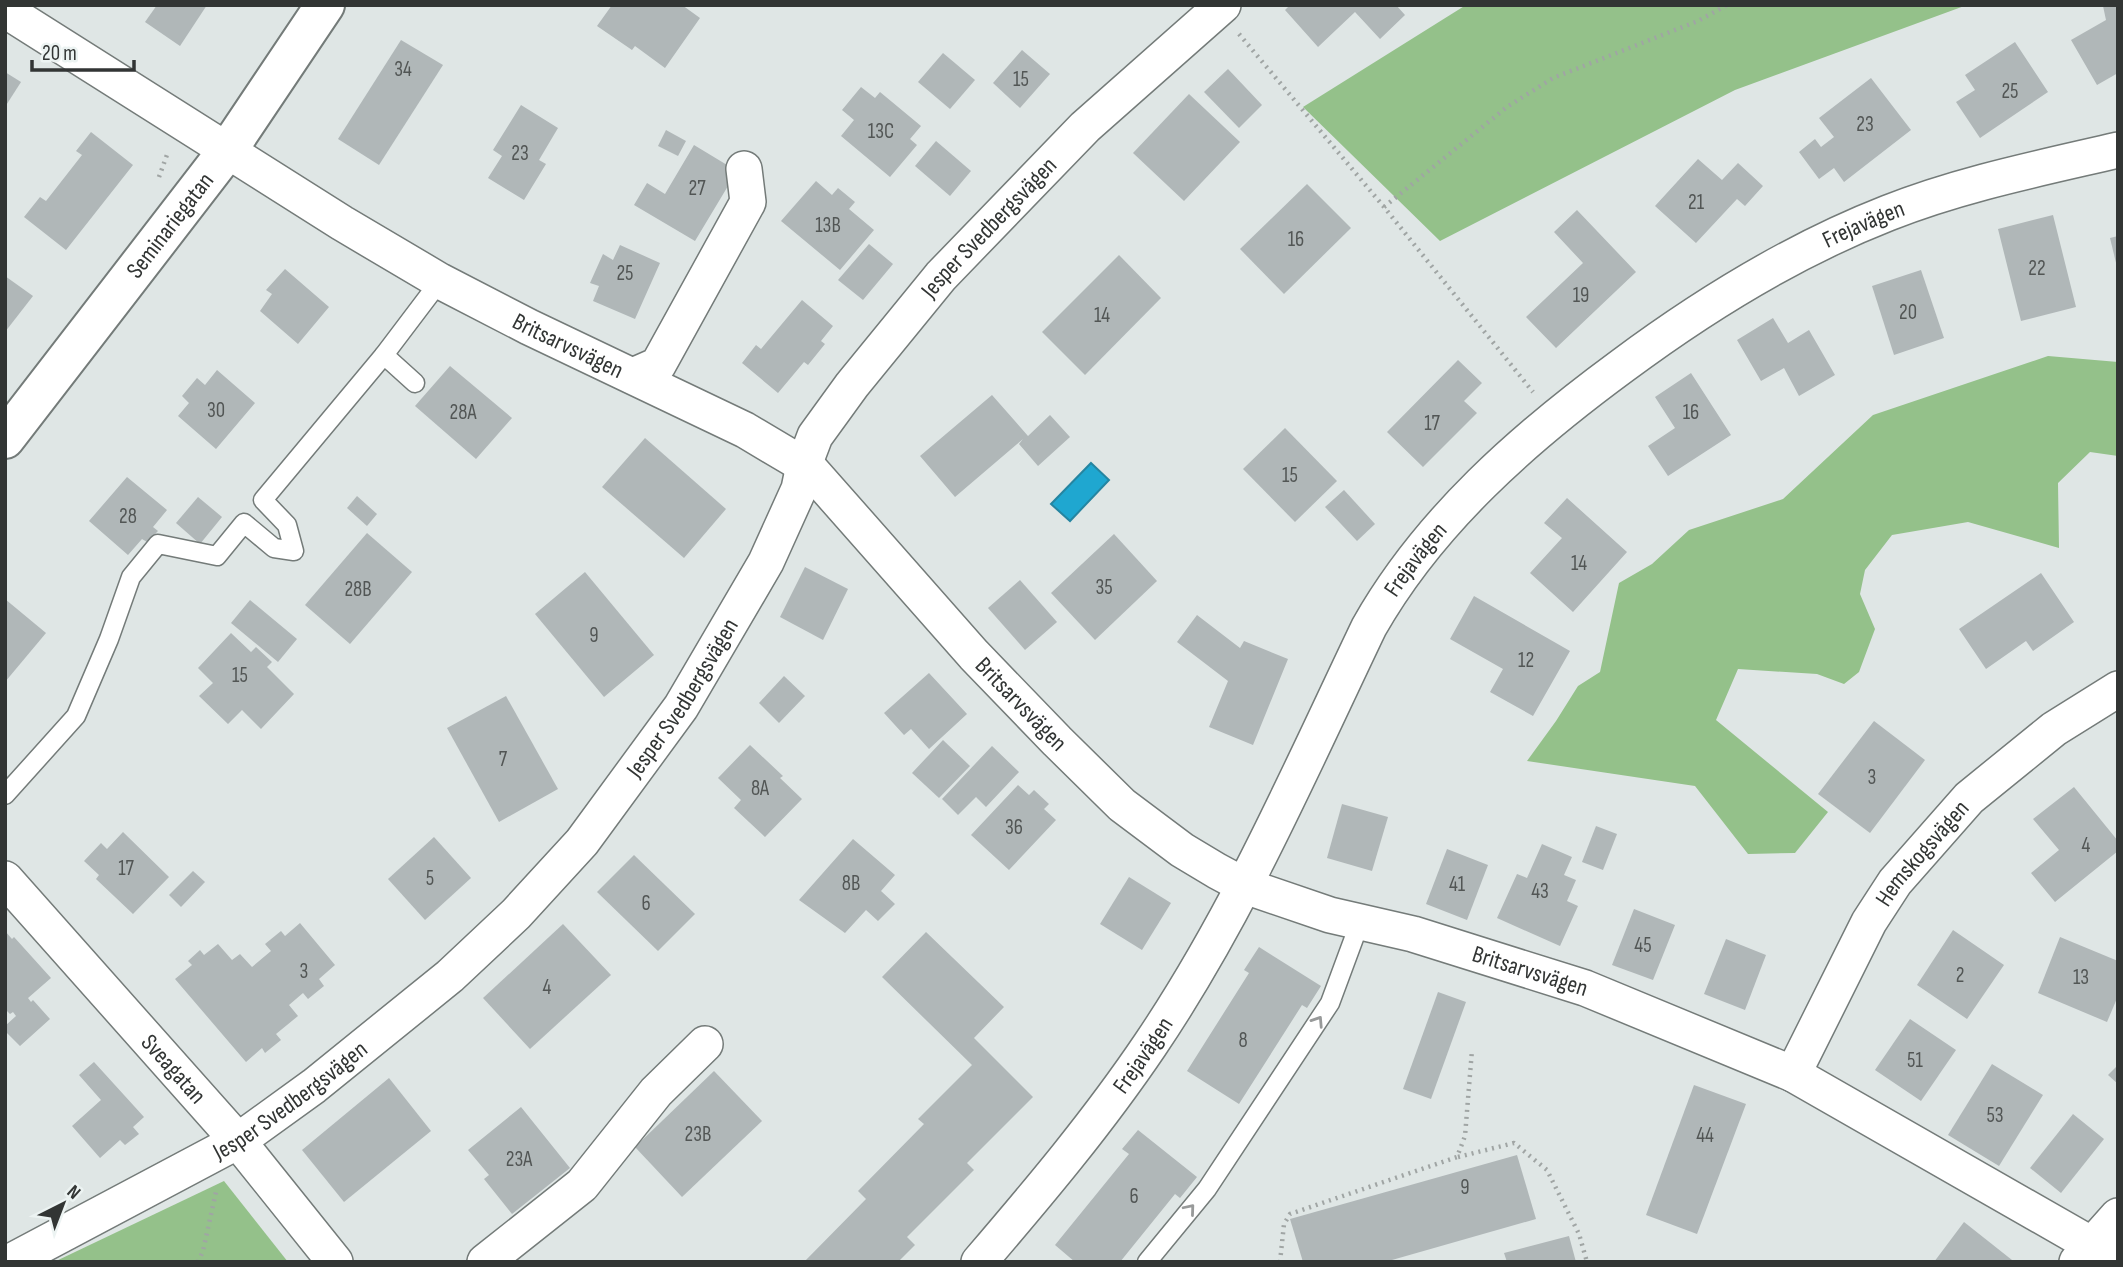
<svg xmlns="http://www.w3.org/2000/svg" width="2123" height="1267" viewBox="0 0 2123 1267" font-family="'Sofia Sans Condensed',sans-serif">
	<rect width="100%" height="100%" fill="#dfe6e5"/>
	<g fill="#94c18a">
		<polygon points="1466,5 1967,5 1735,90 1440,241 1303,107"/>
		<polygon points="2048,356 2118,362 2118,456 2090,452 2058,483 2059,548 1968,522 1892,535 1865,570 1860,594 1875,629 1859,672 1844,684 1817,674 1738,669 1716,720 1828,812 1795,853 1748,854 1695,786 1527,761 1556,721 1578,686 1600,672 1619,583 1652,564 1689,530 1783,499 1873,415"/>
		<polygon points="224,1181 288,1262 54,1262"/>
	</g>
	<polygon fill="#1fa7d0" stroke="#2585a1" stroke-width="2" points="1091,463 1109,480 1070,521 1051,504"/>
	<g fill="#b0b7b8">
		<polygon points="157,5 207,5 180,46 145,22"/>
		<polygon points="612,5 682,5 700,18 665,68 635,46 632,50 597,26"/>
		<polygon points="1290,5 1396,5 1405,15 1380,39 1355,12 1318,47 1285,10"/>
		<polygon points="2118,5 2118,73 2097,85 2071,40 2106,20 2103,6"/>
		<polygon points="401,40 443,65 379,165 338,139"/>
		<polygon points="2015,42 2048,92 1980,138 1956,102 1975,90 1965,75"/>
		<polygon points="1022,50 1050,74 1020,108 993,83"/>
		<polygon points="943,53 975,80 950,109 918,82"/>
		<polygon points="1228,69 1262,105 1239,128 1204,92"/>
		<polygon points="5,72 21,82 5,107"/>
		<polygon points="1871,78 1911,130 1844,182 1834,168 1819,179 1799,152 1815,139 1821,147 1834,137 1819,118"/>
		<polygon points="861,87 875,98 880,92 921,126 910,139 917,145 890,177 841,136 854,120 842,110"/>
		<polygon points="1189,94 1240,142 1184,201 1133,153"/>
		<polygon points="521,105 558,128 539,160 546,164 524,200 488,178 502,156 493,150"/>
		<polygon points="666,130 686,141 678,156 658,146"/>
		<polygon points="91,132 133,165 66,250 24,217 40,197 46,201 82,155 76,151"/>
		<polygon points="936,141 971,171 950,196 915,166"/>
		<polygon points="694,145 737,171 695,241 634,205 647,183 665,194"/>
		<polygon points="1698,159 1722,180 1738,163 1763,186 1745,206 1737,199 1696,243 1655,206"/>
		<polygon points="816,181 832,195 838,188 855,202 849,209 874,230 840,270 781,221"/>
		<polygon points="1307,184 1351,228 1284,294 1240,249"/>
		<polygon points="1577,210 1636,272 1556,348 1526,317 1583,263 1554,232"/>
		<polygon points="2053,215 2076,307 2021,321 1998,229"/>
		<polygon points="2118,236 2118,267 2117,267 2110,238"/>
		<polygon points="869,244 893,264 863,300 838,280"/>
		<polygon points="620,245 660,263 635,319 593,301 599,286 590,283 603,254 613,260"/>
		<polygon points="1119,255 1161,298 1085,375 1042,332"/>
		<polygon points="285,269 329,307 298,344 260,311 272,294 266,290"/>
		<polygon points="1921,270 1944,338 1894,355 1872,286"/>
		<polygon points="5,276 33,296 5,332"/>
		<polygon points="802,300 833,326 821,341 825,344 808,365 804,362 778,393 742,363 756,345 761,349"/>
		<polygon points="1773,318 1788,343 1809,330 1835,375 1799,396 1784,368 1761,381 1737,340"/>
		<polygon points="1458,360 1482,383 1464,401 1477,413 1423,467 1387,432"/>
		<polygon points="450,366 512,418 476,459 415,406"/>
		<polygon points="217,370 255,403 216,449 178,416 189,403 182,396 197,378 205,385"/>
		<polygon points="1691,373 1731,435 1668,476 1648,446 1675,428 1655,397"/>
		<polygon points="992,395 1028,436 1050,415 1070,437 1038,466 1019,444 1023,439 955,497 920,456"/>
		<polygon points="1285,428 1337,481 1295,522 1243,469"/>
		<polygon points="645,438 726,509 684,558 602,487"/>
		<polygon points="127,477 167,510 153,527 158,531 147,542 142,539 128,555 89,521"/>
		<polygon points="1344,490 1375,524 1357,541 1325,507"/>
		<polygon points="357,496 377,514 367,526 347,508"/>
		<polygon points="198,497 222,517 200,544 176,523"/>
		<polygon points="1567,498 1627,552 1573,612 1530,573 1562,538 1544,523"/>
		<polygon points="367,533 412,572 350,644 305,605"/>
		<polygon points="1114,534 1157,581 1095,640 1051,593"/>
		<polygon points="805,567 848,589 823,640 780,617"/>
		<polygon points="585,572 654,655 604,697 535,614"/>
		<polygon points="2041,573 2074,622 2033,651 2026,641 1986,669 1959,629"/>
		<polygon points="1020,580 1057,622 1025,650 988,608"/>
		<polygon points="1474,596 1570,651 1533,716 1490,692 1503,669 1450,639"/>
		<polygon points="5,599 46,633 5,682"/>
		<polygon points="250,600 297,639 278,662 231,623"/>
		<polygon points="1197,615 1240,648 1244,641 1288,659 1253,745 1209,727 1228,681 1177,642"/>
		<polygon points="231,633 251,652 256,647 272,662 267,667 294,694 261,729 242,710 228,724 199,696 213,683 198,668"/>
		<polygon points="929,673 967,714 929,749 911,729 904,735 884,713"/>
		<polygon points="784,676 805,696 779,723 759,703"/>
		<polygon points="506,696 558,789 499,822 447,728"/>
		<polygon points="1874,721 1925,760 1870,833 1818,794"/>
		<polygon points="943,740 970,766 939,798 912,773"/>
		<polygon points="750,745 783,776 780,778 802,799 765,837 734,808 741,800 718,778"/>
		<polygon points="992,746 1019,772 986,807 976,797 958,815 942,799"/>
		<polygon points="1018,785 1029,795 1034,790 1049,804 1044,809 1056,820 1009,870 971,835"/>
		<polygon points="2074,787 2118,841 2118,851 2055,902 2031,873 2059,850 2033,819"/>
		<polygon points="1342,804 1388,817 1372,871 1327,858"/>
		<polygon points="1596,826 1617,834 1603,870 1582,862"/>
		<polygon points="123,832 169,877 133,914 96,879 99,875 84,861 101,843 107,849"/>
		<polygon points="434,837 471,878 425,920 388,879"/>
		<polygon points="853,839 895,875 881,891 895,904 878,921 866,910 845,933 799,900"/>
		<polygon points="1542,844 1572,857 1564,875 1576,880 1567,901 1578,906 1560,946 1497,918 1517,874 1527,878"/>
		<polygon points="1447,849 1488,865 1467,920 1426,904"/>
		<polygon points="634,855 695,914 658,951 597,892"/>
		<polygon points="193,871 205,882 181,907 169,895"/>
		<polygon points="1129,877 1171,903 1142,950 1100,924"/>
		<polygon points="1634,909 1675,925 1653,980 1612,965"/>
		<polygon points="300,923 335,965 319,979 324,986 308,999 303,993 289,1005 298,1016 276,1034 281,1040 265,1053 262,1048 246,1062 175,979 192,965 188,961 200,950 204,955 218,944 232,960 240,954 252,967 271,951 265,944 281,931 285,936"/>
		<polygon points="563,924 611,975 530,1049 483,998"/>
		<polygon points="1953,930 2004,965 1967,1019 1917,985"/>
		<polygon points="5,931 12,939 14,937 51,978 28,998 31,1002 33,1000 50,1019 20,1046 5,1031 5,1026 16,1016 13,1012 10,1014 5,1009"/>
		<polygon points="926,932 1004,1007 974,1038 1033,1097 967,1163 974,1170 907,1237 915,1245 898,1262 804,1262 866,1199 858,1191 924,1124 918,1119 972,1065 882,977"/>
		<polygon points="2060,937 2118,961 2118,996 2107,1022 2038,993"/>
		<polygon points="1726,939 1766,955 1745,1010 1704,994"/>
		<polygon points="1259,947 1321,986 1307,1008 1302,1005 1239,1104 1187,1071 1249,973 1244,970"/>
		<polygon points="1438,992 1466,1002 1431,1099 1403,1089"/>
		<polygon points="1910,1019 1956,1050 1921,1101 1875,1070"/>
		<polygon points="94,1062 144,1117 133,1127 139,1134 125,1145 120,1140 100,1158 72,1126 101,1100 79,1075"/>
		<polygon points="1992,1064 2043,1095 1999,1166 1948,1135"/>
		<polygon points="2118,1065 2118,1084 2108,1075"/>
		<polygon points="714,1071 762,1121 682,1197 635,1147"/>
		<polygon points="389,1078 431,1131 344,1202 302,1150"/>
		<polygon points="1694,1085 1746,1104 1697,1234 1646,1215"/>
		<polygon points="521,1107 570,1168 512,1214 484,1179 489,1175 468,1150"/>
		<polygon points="2073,1114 2104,1139 2061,1193 2030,1168"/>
		<polygon points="1138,1130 1197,1177 1180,1198 1175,1194 1120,1262 1075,1262 1055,1245 1129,1154 1122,1149"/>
		<polygon points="1517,1155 1536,1219 1385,1262 1303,1262 1290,1219"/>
		<polygon points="1964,1222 2012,1260 2011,1262 1934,1262"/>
		<polygon points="1569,1236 1576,1262 1507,1262 1504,1253"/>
	</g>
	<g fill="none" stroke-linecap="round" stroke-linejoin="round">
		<defs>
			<g id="lane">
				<polyline points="384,355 440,281"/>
				<polyline points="5,795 76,716 109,639 131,577 158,544 217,556 244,523 274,548 294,551 287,525 263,500 384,355 415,383"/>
				<polyline points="1147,1262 1207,1189 1330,1003 1360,922"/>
			</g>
			<g id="street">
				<path id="s1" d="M5,10L342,223L440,281L529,327L745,430L809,468L974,655L1057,741L1122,805L1182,850L1217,871L1245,886L1330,915L1413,934L1585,988L1793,1074L2092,1245L2118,1256"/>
				<polyline points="633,376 658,365 748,202 744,169"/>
				<path id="s2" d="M5,879L238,1141L335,1262"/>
				<path id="s3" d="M1793,1074L1869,922L1895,882L1969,798L2054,729L2118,689"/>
				<path id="s4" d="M10,1262L238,1141L314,1086L450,976L516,914L582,842L681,707L766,562L799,489L804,465L815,436L852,385L941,276L1085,127L1223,5"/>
				<polyline points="485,1262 582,1185 656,1092 705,1044"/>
				<path id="s5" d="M979,1262C1039,1192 1098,1122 1150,1045C1238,915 1301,769 1369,627C1429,521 1524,438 1622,366C1704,305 1791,251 1888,213C1961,184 2041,168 2118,150"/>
				<polyline points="2077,1262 2118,1216"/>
			</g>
			<g id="secondary">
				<path id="s6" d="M5,439L227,151L325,5"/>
			</g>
		</defs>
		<use href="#lane" stroke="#747b79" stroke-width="21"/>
		<use href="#street" stroke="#747b79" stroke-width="38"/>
		<use href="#secondary" stroke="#747b79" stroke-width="42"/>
		<g stroke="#a0a5a4" stroke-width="4.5" stroke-dasharray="2 5" stroke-linecap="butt">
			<polyline points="1239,34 1384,207 1533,392"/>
			<polyline points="159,177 168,152"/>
			<polyline points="1384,207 1507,107 1553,78 1698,21 1727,5"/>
			<polyline points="1458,1157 1514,1143 1547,1170 1579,1234 1587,1262"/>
			<polyline points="198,1262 203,1251 216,1192"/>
			<polyline points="1280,1262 1284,1224 1290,1214 1457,1157 1465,1136 1472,1050"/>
		</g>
		<use href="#lane" stroke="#fff" stroke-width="18"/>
		<use href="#street" stroke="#fff" stroke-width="35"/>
		<use href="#secondary" stroke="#fff" stroke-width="38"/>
	</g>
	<defs><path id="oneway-chevron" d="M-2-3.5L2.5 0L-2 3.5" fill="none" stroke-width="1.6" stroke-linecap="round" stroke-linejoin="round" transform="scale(1.75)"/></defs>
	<g stroke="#989a9a">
		<use href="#oneway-chevron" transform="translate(1318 1021) rotate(-57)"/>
		<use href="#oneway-chevron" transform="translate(1190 1209) rotate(-50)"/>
	</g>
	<g text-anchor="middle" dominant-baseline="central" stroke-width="7" stroke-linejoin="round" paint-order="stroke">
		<g font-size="21" fill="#525655">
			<text x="403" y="69">34</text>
			<text x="1021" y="79">15</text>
			<text x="2010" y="91">25</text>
			<text x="1865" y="124">23</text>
			<text x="881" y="131">13C</text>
			<text x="520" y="153">23</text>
			<text x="697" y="188">27</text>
			<text x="1696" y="202">21</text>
			<text x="828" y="225">13B</text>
			<text x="1296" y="239">16</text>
			<text x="2037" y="268">22</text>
			<text x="625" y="273">25</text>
			<text x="1581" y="295">19</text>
			<text x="1908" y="312">20</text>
			<text x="1102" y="315">14</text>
			<text x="216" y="410">30</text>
			<text x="463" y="412">28A</text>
			<text x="1691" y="412">16</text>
			<text x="1432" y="423">17</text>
			<text x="1290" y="475">15</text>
			<text x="128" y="516">28</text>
			<text x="1579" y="563">14</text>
			<text x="1104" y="587">35</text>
			<text x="358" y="589">28B</text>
			<text x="594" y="635">9</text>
			<text x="1526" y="660">12</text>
			<text x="240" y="675">15</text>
			<text x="503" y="759">7</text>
			<text x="1872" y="777">3</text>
			<text x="760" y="788">8A</text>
			<text x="1014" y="827">36</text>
			<text x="2086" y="845">4</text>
			<text x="126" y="868">17</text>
			<text x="430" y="878">5</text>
			<text x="851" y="883">8B</text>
			<text x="1457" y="884">41</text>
			<text x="1540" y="891">43</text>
			<text x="646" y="903">6</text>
			<text x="1643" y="945">45</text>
			<text x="304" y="971">3</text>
			<text x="1960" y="975">2</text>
			<text x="2081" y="977">13</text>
			<text x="547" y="987">4</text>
			<text x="1243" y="1040">8</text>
			<text x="1915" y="1060">51</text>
			<text x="1995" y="1115">53</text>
			<text x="698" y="1134">23B</text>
			<text x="1705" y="1135">44</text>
			<text x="519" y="1159">23A</text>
			<text x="1465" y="1187">9</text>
			<text x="1134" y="1196">6</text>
		</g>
		<g font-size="24" fill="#323534" stroke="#ecf3f2">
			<text stroke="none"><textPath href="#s5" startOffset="1396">Frejavägen</textPath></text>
			<text stroke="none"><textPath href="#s6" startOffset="270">Seminariegatan</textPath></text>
			<text stroke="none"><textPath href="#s4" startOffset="1458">Jesper Svedbergsvägen</textPath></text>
			<text stroke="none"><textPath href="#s1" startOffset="656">Britsarvsvägen</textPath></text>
			<text stroke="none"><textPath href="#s5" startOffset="831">Frejavägen</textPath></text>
			<text stroke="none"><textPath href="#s4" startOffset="891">Jesper Svedbergsvägen</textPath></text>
			<text stroke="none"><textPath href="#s1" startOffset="1244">Britsarvsvägen</textPath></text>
			<text stroke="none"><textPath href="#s3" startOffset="257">Hemskogsvägen</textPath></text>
			<text stroke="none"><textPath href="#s1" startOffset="1832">Britsarvsvägen</textPath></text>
			<text stroke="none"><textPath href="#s5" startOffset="264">Frejavägen</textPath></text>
			<text stroke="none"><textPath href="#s2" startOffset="254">Sveagatan</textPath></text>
			<text stroke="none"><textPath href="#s4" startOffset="324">Jesper Svedbergsvägen</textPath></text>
		</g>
	</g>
	<rect width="2123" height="1267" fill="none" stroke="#323534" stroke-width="14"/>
	<g transform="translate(63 1204) rotate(42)" stroke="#ecf3f2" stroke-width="5" paint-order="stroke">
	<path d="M0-5L12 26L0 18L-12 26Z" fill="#323534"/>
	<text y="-10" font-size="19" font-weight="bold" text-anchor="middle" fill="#323534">N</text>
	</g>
	<path d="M32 60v10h102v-10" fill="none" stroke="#323534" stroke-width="3.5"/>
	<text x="42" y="60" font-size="21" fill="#323534" stroke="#ecf3f2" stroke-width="5" paint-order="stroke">20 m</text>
</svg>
